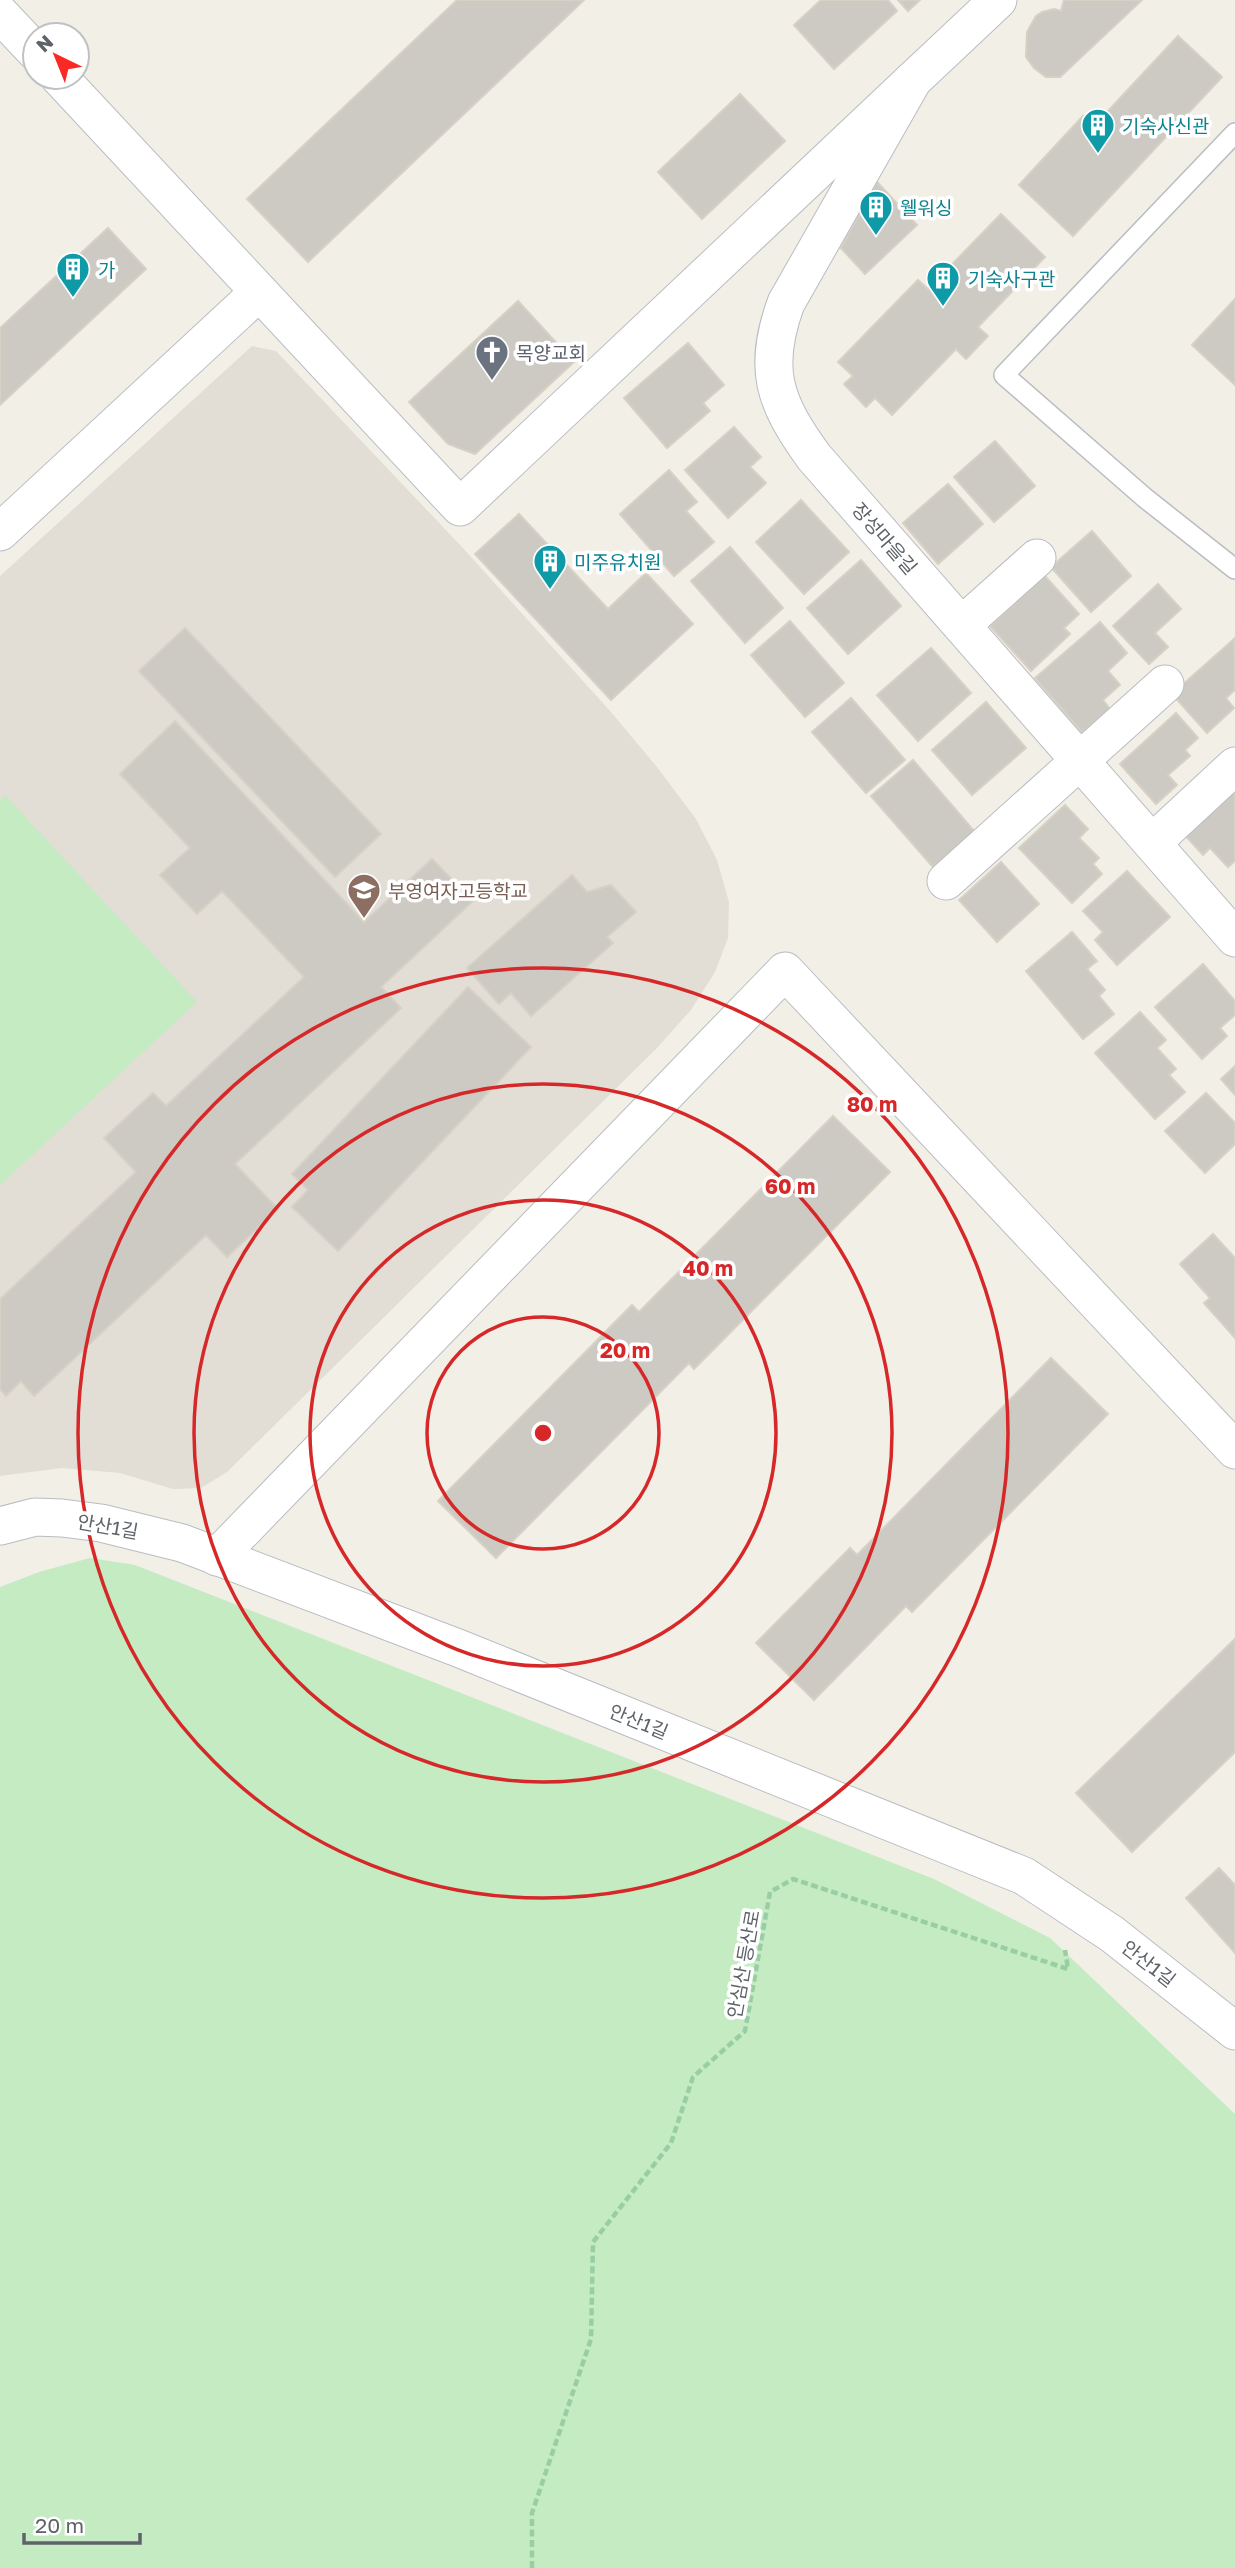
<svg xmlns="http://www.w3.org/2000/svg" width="1235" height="2568" viewBox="0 0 1235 2568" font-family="'Golos Text','Noto Sans KR',sans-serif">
	<rect width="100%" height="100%" fill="#f2efe7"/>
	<polygon fill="#e2ded6" points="252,346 276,351 462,547 611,712 657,767 696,819 717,860 729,902 728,938 715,972 691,1010 657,1048 227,1472 201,1488 173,1489 120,1473 62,1468 0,1476 0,576"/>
	<g fill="#c4ebc2">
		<polygon points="5,795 197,1002 0,1185 0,800"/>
		<polygon points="90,1558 135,1565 934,1879 1050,1938 1235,2114 1235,2568 0,2568 0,1587 39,1572"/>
	</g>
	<g fill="#cdcac4" stroke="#d7d0c4" stroke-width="2">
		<polygon points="457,0 584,0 308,262 247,199"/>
		<polygon points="821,0 888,0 897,11 834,69 794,25"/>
		<polygon points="898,0 920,0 908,11"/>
		<polygon points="1064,0 1142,0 1060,77 1046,77 1034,68 1026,57 1027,32 1036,16 1042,12 1054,9 1061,11"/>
		<polygon points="1178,36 1222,77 1073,236 1019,185 1083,116 1094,126"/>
		<polygon points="740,94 785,141 702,219 658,172"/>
		<polygon points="877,182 917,225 865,274 841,248"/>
		<polygon points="1001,214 1045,257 978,327 988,336 966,359 956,349 892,415 875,398 866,407 844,384 853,376 838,362 918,280 928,289"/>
		<polygon points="108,228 146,269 0,405 0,328"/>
		<polygon points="1235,299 1235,385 1192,345"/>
		<polygon points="518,301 574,362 475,454 448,444 409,402"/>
		<polygon points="688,343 724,385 703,403 710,411 667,448 624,398"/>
		<polygon points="734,427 761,457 750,467 766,483 728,518 685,470"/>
		<polygon points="995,441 1035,486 994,522 954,477"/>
		<polygon points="669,470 697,502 686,511 714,542 674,576 620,514"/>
		<polygon points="948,484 983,524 938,564 903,523"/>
		<polygon points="801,500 849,552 804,594 756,542"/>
		<polygon points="519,514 608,609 646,573 693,624 611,700 475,554"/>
		<polygon points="1092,531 1131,576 1091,612 1051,567"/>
		<polygon points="730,547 783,608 745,643 691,581"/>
		<polygon points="861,560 901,606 848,654 807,608"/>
		<polygon points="1045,576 1079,614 1064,628 1070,634 1031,671 990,626"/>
		<polygon points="1158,584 1181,609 1155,633 1168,647 1149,664 1113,626"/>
		<polygon points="790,621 844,683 805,717 751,655"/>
		<polygon points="1100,622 1127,653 1108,671 1120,685 1103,700 1110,709 1082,732 1035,678"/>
		<polygon points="185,628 381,834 335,877 139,671"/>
		<polygon points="1234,639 1235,690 1226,698 1234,708 1207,733 1172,694"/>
		<polygon points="931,648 971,693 918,741 877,695"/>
		<polygon points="851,698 905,760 866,793 812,732"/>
		<polygon points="986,702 1026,748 972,795 932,750"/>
		<polygon points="1176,713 1198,738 1185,750 1190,756 1168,775 1177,785 1156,804 1120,764"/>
		<polygon points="175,721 364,922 432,859 473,901 381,987 401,1008 235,1164 278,1209 227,1257 206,1235 34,1396 21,1381 6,1396 0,1389 0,1299 136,1172 104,1138 153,1093 166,1106 304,977 222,891 197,914 160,875 190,848 120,774"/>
		<polygon points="913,760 974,831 933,867 871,796"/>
		<polygon points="1235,785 1235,861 1228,867 1210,848 1203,855 1183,833"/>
		<polygon points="1065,805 1088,829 1079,838 1099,858 1093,864 1102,874 1072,903 1019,848"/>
		<polygon points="1001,862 1039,904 997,942 959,900"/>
		<polygon points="1127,871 1170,917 1117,965 1095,940 1103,932 1083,911"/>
		<polygon points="572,875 587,892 611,885 636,912 607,937 613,943 531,1016 511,993 499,1004 467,968"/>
		<polygon points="1072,932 1097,961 1087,969 1105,990 1099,996 1114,1014 1083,1039 1026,971"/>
		<polygon points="1203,964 1235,1001 1235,1015 1220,1028 1227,1036 1202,1059 1155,1007"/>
		<polygon points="468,987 531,1047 338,1251 292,1207 308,1190 292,1174"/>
		<polygon points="1140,1012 1166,1040 1157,1048 1176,1069 1169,1075 1185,1092 1155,1119 1095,1053"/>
		<polygon points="1235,1066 1235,1095 1221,1079"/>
		<polygon points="1206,1093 1235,1123 1235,1144 1205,1173 1165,1131"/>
		<polygon points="833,1116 890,1172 694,1369 689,1363 496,1558 438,1501 632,1305 639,1312"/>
		<polygon points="1213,1234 1235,1258 1235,1338 1204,1303 1210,1298 1180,1264"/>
		<polygon points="1051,1358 1108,1414 912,1612 906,1606 814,1700 756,1643 850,1548 857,1555"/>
		<polygon points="1235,1639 1235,1752 1132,1852 1076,1793"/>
		<polygon points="1219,1868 1235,1885 1235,1953 1186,1898"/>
	</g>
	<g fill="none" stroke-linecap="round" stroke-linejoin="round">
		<defs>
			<polyline id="lane" points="1235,133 1004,375 1145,498 1235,569"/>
			<g id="street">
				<path d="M998,0L913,80L786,303C762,369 774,402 814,457L1235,938"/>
				<polyline points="0,14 35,51"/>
				<polyline points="59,77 460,507 913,80"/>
				<polyline points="0,532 259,292"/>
				<polyline points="962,625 1037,558"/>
				<polyline points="1152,843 1235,766"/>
				<polyline points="946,881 1165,684"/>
				<polyline points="0,1526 35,1517 62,1518 101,1523 182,1543 458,1648 1024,1876 1112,1934 1235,2031"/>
				<polyline points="217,1557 785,971 1235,1450"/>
			</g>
		</defs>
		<use href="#lane" stroke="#b9bdc2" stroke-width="22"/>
		<use href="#street" stroke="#b9bdc2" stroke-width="39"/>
		<polyline stroke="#99cea5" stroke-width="4.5" stroke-dasharray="7 3.5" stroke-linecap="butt" points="532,2568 532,2513 591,2339 593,2242 671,2143 693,2077 745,2031 770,1892 793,1879 1068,1969 1065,1950"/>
		<use href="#lane" stroke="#fff" stroke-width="19"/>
		<use href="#street" stroke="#fff" stroke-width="37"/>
	</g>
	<g fill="none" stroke="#d62828" stroke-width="3.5">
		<circle cx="543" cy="1433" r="116"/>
		<circle cx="543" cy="1433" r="233"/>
		<circle cx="543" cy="1433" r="349"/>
		<circle cx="543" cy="1433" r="465"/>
	</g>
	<defs>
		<symbol id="building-pin" viewBox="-11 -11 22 30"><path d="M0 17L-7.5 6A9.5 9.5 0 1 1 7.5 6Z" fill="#0f9aa8" stroke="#fff"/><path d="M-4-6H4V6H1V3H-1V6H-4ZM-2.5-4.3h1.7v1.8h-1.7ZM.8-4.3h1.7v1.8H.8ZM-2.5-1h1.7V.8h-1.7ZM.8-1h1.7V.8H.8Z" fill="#fff"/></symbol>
		<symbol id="church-pin" viewBox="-11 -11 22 30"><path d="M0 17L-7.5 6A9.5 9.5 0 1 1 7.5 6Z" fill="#6b7280" stroke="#fff"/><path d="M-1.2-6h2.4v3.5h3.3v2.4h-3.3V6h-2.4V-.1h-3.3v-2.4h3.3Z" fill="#fff"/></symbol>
		<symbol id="school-pin" viewBox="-11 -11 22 30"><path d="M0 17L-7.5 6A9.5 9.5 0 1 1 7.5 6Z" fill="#8d6e63" stroke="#fff"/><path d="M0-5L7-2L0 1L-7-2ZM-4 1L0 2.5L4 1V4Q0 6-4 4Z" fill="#fff"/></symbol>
	</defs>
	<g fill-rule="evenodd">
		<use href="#building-pin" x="1079" y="106" width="38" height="52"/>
		<use href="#building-pin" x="857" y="188" width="38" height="52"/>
		<use href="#building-pin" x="54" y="250" width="38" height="52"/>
		<use href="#building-pin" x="924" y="259" width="38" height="52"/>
		<use href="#church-pin" x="473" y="333" width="38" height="52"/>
		<use href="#building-pin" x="531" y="542" width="38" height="52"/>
		<use href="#school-pin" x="345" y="871" width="38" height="52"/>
	</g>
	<g text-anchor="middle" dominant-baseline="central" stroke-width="7" stroke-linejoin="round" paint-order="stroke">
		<g font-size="19" fill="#0d838f" stroke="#fff" text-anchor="start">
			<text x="1122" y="125">기숙사신관</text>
			<text x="900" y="207">웰워싱</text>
			<text x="98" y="269">가</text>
			<text x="968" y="278">기숙사구관</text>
			<text x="574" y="561">미주유치원</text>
		</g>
		<g font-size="19" fill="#5b616d" stroke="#fff" text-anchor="start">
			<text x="516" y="352">목양교회</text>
		</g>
		<g font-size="19" fill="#5e6369" stroke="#fff">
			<text transform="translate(885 538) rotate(49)">장성마을길</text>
			<text transform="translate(108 1526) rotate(10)">안산1길</text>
			<text transform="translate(639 1721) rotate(22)">안산1길</text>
			<text transform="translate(1149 1963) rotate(38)">안산1길</text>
			<text transform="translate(743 1964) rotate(-80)">안심산 등산로</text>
		</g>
		<g font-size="19" fill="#785e54" stroke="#fff" text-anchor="start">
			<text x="388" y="890">부영여자고등학교</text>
		</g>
	</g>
	<circle cx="543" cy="1433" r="10" fill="#d62828" stroke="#fff" stroke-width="3.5"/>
	<g font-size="21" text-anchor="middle" font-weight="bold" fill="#d62828" stroke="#fff" stroke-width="7" stroke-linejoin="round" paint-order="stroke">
		<text x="872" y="1112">80 m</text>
		<text x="790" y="1194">60 m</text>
		<text x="708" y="1276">40 m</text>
		<text x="625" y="1358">20 m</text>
	</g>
	<g transform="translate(56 56) rotate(317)"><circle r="33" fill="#ffffff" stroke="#bfc1c3" stroke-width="2"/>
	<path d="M0-5L12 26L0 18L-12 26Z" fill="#fb2924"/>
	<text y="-10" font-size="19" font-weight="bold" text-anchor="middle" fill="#5e6369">N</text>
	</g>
	<path d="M24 2533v10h116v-10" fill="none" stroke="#5e6369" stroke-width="3.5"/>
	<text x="35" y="2533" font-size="21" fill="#5e6369" stroke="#ffffff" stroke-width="5" paint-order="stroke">20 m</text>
</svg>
